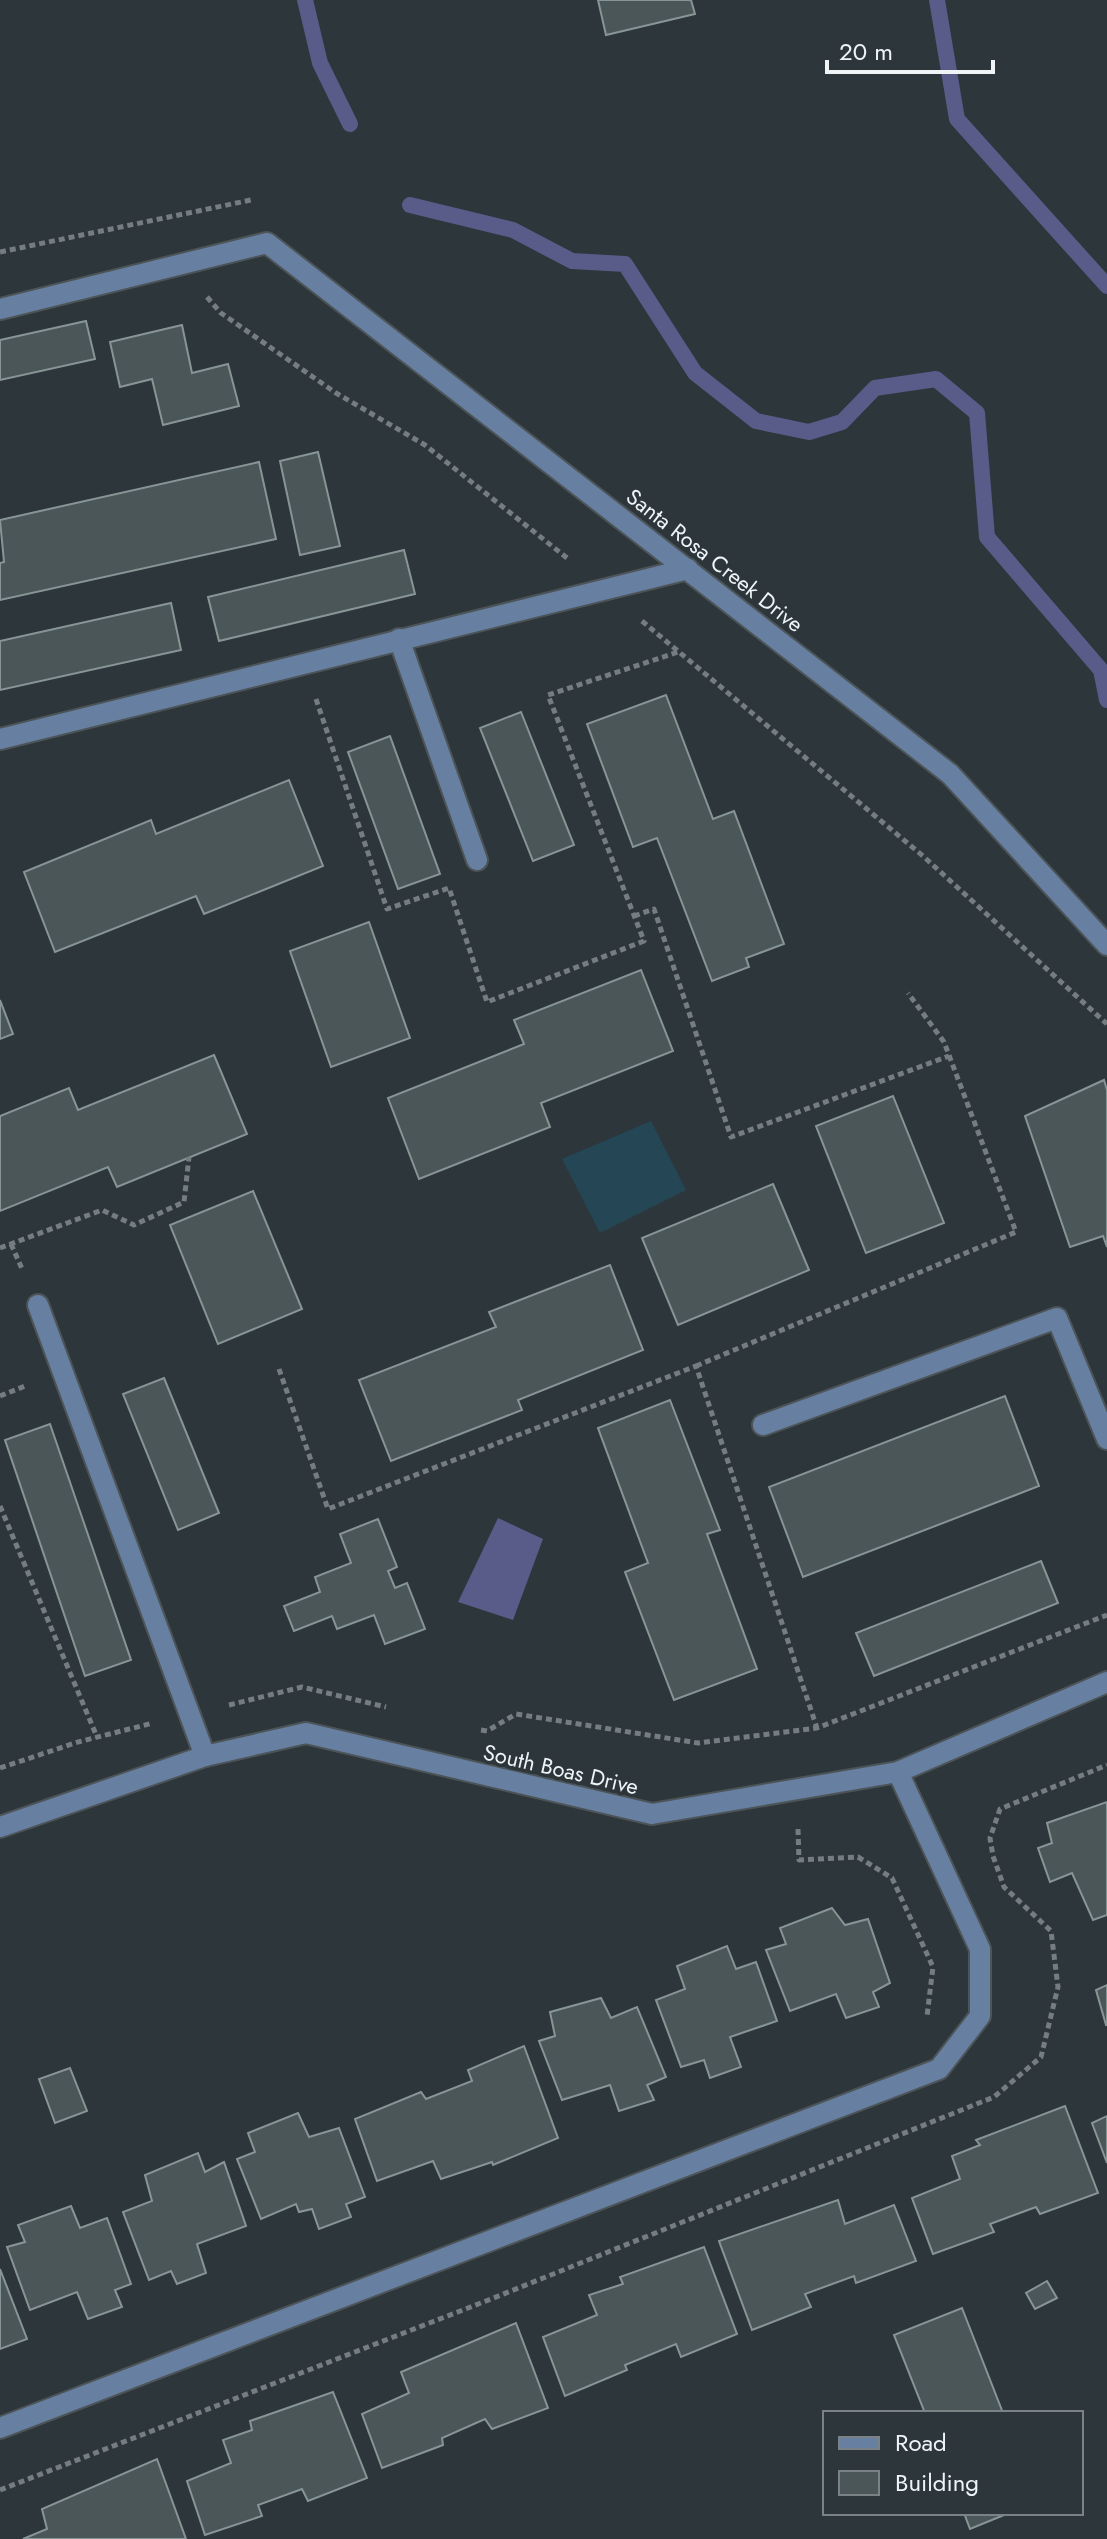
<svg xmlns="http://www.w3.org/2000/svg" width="1107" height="2539" viewBox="0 0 1107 2539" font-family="Jost,sans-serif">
	<rect width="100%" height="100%" fill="#2d363a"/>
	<polygon fill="#254655" points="651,1121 686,1190 600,1233 562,1159"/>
	<polygon fill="#595b88" points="498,1518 543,1539 513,1620 458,1602"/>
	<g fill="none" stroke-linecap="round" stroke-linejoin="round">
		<g stroke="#595b88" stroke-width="16">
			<polyline points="305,0 320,63 350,124"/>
			<polyline points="937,0 957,119 1107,286"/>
			<polyline points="410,205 513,230 572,261 625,264 695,373 756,421 809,432 842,422 875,388 936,379 977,413 987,537 1101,670 1107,700"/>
		</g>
	</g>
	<g fill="#4a5657" stroke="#889596" stroke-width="2">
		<polygon points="598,0 691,0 695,14 606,35"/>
		<polygon points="86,321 95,359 0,380 0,340"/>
		<polygon points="182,325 192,373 228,364 239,406 163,425 152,379 120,387 110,342"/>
		<polygon points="318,452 340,546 300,555 280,461"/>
		<polygon points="259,462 276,539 0,600 0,563 4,562 0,520"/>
		<polygon points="404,550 415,594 219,641 208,597"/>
		<polygon points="171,603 181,650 0,690 0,641"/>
		<polygon points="666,695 713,819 734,811 784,944 746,958 749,967 712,981 657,838 633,847 587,724"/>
		<polygon points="521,712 574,845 533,861 480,728"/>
		<polygon points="390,736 440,874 398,889 348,752"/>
		<polygon points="289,780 323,866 204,914 196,896 55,952 24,872 151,820 156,834"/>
		<polygon points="369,922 410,1038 331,1067 290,951"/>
		<polygon points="641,970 673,1051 541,1103 550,1127 419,1179 388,1098 524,1044 514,1020"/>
		<polygon points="0,1000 13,1034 0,1039"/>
		<polygon points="214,1055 247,1134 117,1187 108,1167 0,1211 0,1116 69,1088 78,1110"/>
		<polygon points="1104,1080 1107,1090 1107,1247 1103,1236 1070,1247 1025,1116"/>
		<polygon points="893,1096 944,1223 866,1253 816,1126"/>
		<polygon points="773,1184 809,1270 678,1325 642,1238"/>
		<polygon points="253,1191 302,1309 218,1344 170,1225"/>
		<polygon points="610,1265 643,1350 518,1400 522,1410 391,1461 359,1380 496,1327 489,1312"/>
		<polygon points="164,1378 219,1513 178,1530 123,1394"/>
		<polygon points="1005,1396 1039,1486 803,1577 769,1487"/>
		<polygon points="670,1400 720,1530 707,1534 757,1669 674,1700 625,1572 648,1563 598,1428"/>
		<polygon points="50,1424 131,1660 85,1676 5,1440"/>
		<polygon points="378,1519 397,1567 388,1571 395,1588 407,1583 425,1629 385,1644 374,1615 337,1629 332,1616 294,1631 284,1606 320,1592 315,1577 351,1563 340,1534"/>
		<polygon points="1041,1561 1058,1603 874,1676 856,1633"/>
		<polygon points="1107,1802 1107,1915 1093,1920 1072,1873 1050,1882 1038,1848 1052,1843 1047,1823"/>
		<polygon points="832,1908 845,1925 868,1919 890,1983 873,1992 879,2007 846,2018 836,1994 790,2011 766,1950 786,1944 780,1928"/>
		<polygon points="727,1946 736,1969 756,1962 777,2021 730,2037 741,2067 710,2078 704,2060 681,2067 656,2000 685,1989 677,1966"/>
		<polygon points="1107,1985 1107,2025 1106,2025 1096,1990"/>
		<polygon points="601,1998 611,2018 637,2007 666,2077 647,2085 654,2100 619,2111 610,2085 562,2100 539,2041 555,2036 550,2012"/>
		<polygon points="524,2046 558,2138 493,2165 492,2162 441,2179 433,2161 377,2181 355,2119 421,2092 426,2099 472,2081 468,2070"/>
		<polygon points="70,2068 87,2111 55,2123 39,2079"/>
		<polygon points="1065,2106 1098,2193 1040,2214 1036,2207 990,2224 994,2232 933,2254 912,2198 960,2179 952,2156 980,2145 976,2140"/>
		<polygon points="298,2113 309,2137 339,2128 365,2197 346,2204 351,2217 319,2229 312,2209 299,2212 296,2204 261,2219 237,2159 255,2152 248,2133"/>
		<polygon points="1107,2116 1107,2163 1092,2123"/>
		<polygon points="198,2153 205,2172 224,2162 246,2226 197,2244 206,2273 177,2284 171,2271 149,2280 123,2212 152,2201 145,2175"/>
		<polygon points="838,2200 845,2224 894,2205 916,2261 856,2283 854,2276 805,2294 811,2307 752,2330 719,2241"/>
		<polygon points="71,2206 80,2228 107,2218 131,2284 115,2290 122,2307 88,2319 77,2292 30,2310 7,2247 25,2242 18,2225"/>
		<polygon points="704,2247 737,2334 681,2357 676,2344 625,2365 627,2370 565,2396 543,2337 597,2315 589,2295 623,2284 620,2277"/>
		<polygon points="0,2269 27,2339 0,2349"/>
		<polygon points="1047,2281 1057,2298 1035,2309 1026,2293"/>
		<polygon points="962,2308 1003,2413 925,2413 894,2335"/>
		<polygon points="516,2323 548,2408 492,2429 485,2419 442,2438 443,2445 382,2468 362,2414 409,2393 401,2372"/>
		<polygon points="333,2392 367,2478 308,2501 302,2489 258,2505 262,2516 205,2535 187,2481 231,2463 223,2440 252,2430 250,2421"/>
		<polygon points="157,2459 186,2539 23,2539 47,2529 42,2509"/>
		<polygon points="964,2513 1009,2513 970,2529"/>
	</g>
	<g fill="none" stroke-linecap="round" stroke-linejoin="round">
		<defs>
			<g id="minor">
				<polyline points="0,309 267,243 950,774 1107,945"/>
				<polyline points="399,639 477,860"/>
				<polyline points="0,739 688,569"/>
				<polyline points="38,1305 205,1756"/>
				<polyline points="763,1425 1057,1318 1107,1439"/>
				<polyline points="0,1827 205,1756 306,1733 652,1814 898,1772 1107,1682"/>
				<polyline points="0,2428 939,2069 980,2016 980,1949 898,1772"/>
			</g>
		</defs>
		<use href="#minor" stroke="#4c5458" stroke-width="24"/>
		<g stroke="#767d81" stroke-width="5" stroke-dasharray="6 4" stroke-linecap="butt">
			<polyline points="0,252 251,200"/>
			<polyline points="207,297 221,313 336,393 425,445 567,558"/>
			<polyline points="642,621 923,856 1107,1024"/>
			<polyline points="316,699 387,909 449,888 487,1002 644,941 548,695 678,652"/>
			<polyline points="634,916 654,909 731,1137 949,1056"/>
			<polyline points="11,1244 23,1271"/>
			<polyline points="0,1248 102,1210 134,1225 184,1202 189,1157"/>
			<polyline points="696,1366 1016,1232 944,1042 908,993"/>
			<polyline points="279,1369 328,1509 696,1366 817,1728"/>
			<polyline points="0,1396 25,1386"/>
			<polyline points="0,1506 97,1737"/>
			<polyline points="229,1705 302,1687 386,1707"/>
			<polyline points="481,1730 487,1731 516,1714 698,1743 817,1728 1107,1615"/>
			<polyline points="0,1768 78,1742 153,1723"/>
			<polyline points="798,1829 799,1860 858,1857 892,1878 933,1967 927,2016"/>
			<polyline points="0,2490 486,2301 994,2097 1041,2057 1058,1987 1051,1931 1004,1887 993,1856 990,1838 1000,1809 1107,1765"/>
		</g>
		<use href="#minor" stroke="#6780a2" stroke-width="20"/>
	</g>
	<g text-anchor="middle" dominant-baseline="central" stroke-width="7" stroke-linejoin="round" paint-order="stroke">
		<g font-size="22" fill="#eff4f7" stroke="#2d363a">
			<text transform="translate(715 560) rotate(38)">Santa Rosa Creek Drive</text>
			<text transform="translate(561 1769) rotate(13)">South Boas Drive</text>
		</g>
	</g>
	<rect x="823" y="2411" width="260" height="104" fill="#2d363a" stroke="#7b8286" stroke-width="2"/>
	<rect x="839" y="2437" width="40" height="12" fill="#6780a2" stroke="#7b8286" stroke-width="2"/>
	<text x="895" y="2451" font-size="24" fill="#eff4f7">Road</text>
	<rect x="839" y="2471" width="40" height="24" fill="#4a5657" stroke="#7b8286" stroke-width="2"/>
	<text x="895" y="2491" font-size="24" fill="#eff4f7">Building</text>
	<path d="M827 60v12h166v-12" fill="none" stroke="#eff4f7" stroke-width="4"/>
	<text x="839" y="60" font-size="24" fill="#eff4f7" stroke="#2d363a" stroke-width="6" paint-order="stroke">20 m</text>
</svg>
